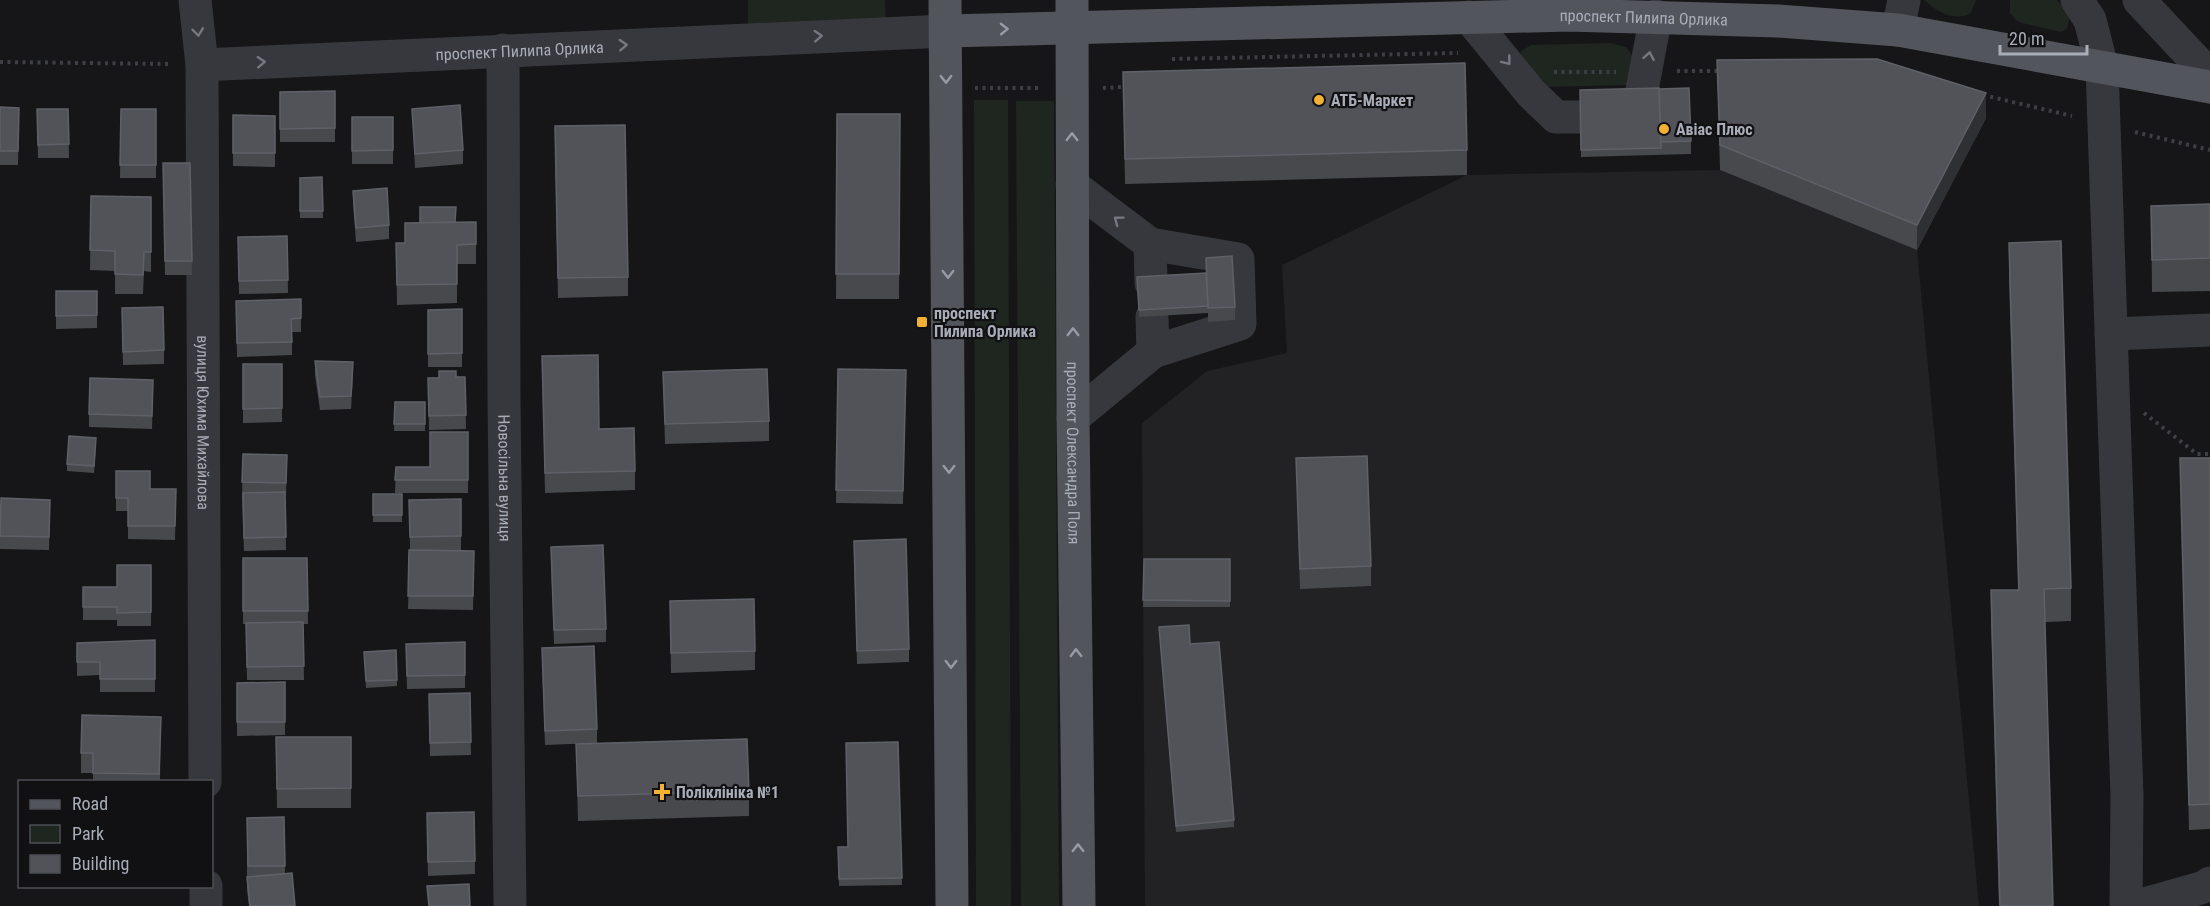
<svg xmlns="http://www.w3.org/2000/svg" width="2210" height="906" viewBox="0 0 2210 906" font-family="'Roboto Condensed',sans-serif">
	<rect width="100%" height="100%" fill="#161618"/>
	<polygon fill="#222225" points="1720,170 1917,250 1979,906 1145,906 1142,423 1207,371 1287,353 1282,265 1467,175"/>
	<g fill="#1e261f">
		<polygon points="748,0 885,0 886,22 748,29"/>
		<path d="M1925,0H1976L1971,13C1955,22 1936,12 1925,0Z"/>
		<polygon points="2010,0 2057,0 2070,16 2067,29 2061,32 2022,23 2017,21 2010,13"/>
		<polygon points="1610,43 1626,47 1635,59 1629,85 1540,87 1520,56 1521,51 1531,45"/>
		<polygon points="974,100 1008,100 1011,906 976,906"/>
		<polygon points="1016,101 1054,101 1059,906 1021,906"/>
	</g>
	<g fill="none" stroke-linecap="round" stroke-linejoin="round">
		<g stroke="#3d3f44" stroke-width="4" stroke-dasharray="3 4.5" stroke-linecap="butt">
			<polyline points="1172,59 1458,53"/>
			<polyline points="0,62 170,64"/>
			<polyline points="1677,71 1721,71"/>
			<polyline points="1554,72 1616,72"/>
			<polyline points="975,88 1042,88"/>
			<polyline points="1103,88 1123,87 1123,85"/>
			<polyline points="1983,95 2072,116"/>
			<polyline points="2135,132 2210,150"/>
			<polyline points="2144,413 2197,454 2210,454"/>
		</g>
		<g stroke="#37383d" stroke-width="33">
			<path id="s1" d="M195,0L202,65L205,782"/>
			<polyline points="2077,0 2090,20 2102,67 2127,796 2126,906"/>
			<polyline points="2139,0 2210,76"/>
			<polyline points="1469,17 1531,93 1556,117 1580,117"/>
			<polyline points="1898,30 1904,0"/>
			<path id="s2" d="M503,50L504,400L510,906"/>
			<path id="s3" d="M202,65L946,31"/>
			<polyline points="1641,95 1656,16"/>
			<polyline points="1072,185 1150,244 1151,283"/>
			<polyline points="1150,244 1238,259 1240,324 1153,352"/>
			<polyline points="2111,334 2210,330"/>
			<polyline points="1073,418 1153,352 1152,317"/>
			<polyline points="206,886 206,906"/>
			<polyline points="2137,906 2204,887 2210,883"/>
		</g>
		<g stroke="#53555c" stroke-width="33">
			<polyline points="945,0 952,906"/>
			<path id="s4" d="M1072,0L1073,418L1079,906"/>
			<path id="s5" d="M946,31L1568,15L1778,21L1898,30L2210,87"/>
		</g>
	</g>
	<g fill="#47494d">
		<polygon points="1717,60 1986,118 1917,250 1720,170"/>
		<polygon points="1123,72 1467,150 1467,175 1125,184"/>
		<polygon points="1580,90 1691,141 1691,154 1581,157"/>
		<polygon points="335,91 335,142 280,142 280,92"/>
		<polygon points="0,107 19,108 18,165 0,165"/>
		<polygon points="37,109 68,109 69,158 38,158"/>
		<polygon points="121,109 156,109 156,178 120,178"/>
		<polygon points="412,109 463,150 463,164 415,168"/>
		<polygon points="837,114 900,114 899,299 836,299"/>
		<polygon points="233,115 275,116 275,167 233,166"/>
		<rect x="352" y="117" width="41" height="47"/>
		<polygon points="555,146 628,277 628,296 558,298"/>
		<polygon points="163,163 190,163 192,275 165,275"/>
		<polygon points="322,177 323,218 300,218 300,178"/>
		<polygon points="353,191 389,225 389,239 356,242 353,204"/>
		<polygon points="91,196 151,197 151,272 144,271 143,294 115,294 115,271 90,270"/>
		<polygon points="2210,204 2210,291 2152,292 2151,206"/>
		<polygon points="455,222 476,222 476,264 457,264 457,303 397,305 396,243 405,243"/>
		<polygon points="287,236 288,293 239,294 238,237"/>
		<polygon points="2009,243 2071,588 2071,621 2045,622 2053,906 1999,906 1991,623 1991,590 2018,590 2009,276"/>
		<polygon points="1206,258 1235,307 1235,320 1208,322 1208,313 1139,317 1137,284 1206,273"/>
		<polygon points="56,291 97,291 97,328 56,329"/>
		<polygon points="301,299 301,332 292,332 292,355 237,357 236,301"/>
		<polygon points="462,309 462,367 428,367 428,310"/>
		<polygon points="122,322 164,350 164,364 123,365"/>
		<polygon points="542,356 599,429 635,471 635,490 545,493"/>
		<polygon points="315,361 353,375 351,409 320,410 315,375"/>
		<polygon points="243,364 282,364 282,422 243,423"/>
		<polygon points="838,369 906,370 903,504 836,503"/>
		<polygon points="663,372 769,421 769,441 665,444"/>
		<polygon points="465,377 466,429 429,430 428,378"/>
		<polygon points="153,393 152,429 89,427 89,414"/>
		<polygon points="395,402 425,402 425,431 394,431"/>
		<polygon points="468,432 468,493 395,493 396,467 430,467"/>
		<polygon points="96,445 94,473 67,471 67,464"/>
		<polygon points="243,454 287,455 286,496 285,496 286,550 244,551 242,496"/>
		<polygon points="1296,458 1371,566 1371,586 1300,589"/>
		<polygon points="2180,458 2210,458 2210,829 2189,830"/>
		<polygon points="116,471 150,489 176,489 175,540 128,539 128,511 116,511"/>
		<rect x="373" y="494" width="29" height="28"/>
		<polygon points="461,499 461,550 422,550 474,551 473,610 408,609 410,550 409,500"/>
		<polygon points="50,500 49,550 0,549 0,518"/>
		<polygon points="854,554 909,649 909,662 857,664"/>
		<polygon points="243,558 307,558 308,624 303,624 304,680 247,680 246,624 243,624"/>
		<polygon points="1144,559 1230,559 1230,607 1143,607"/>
		<polygon points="551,560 606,629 606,642 554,644"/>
		<polygon points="151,565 151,626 117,626 117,620 83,620 83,587 117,587"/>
		<polygon points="670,601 755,651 755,670 671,673"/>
		<polygon points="1159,627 1190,644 1234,820 1234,827 1176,832"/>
		<polygon points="155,640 155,692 100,692 100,675 77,676 77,643"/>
		<polygon points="465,642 465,688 407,689 406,644"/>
		<polygon points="396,650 397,686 366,688 364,652"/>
		<polygon points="542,662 597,729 597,743 545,745"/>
		<polygon points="285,682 285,735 237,736 237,683"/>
		<polygon points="470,693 471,755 430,756 429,694"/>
		<polygon points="161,717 160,782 93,782 93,773 81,773 81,753"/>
		<polygon points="276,737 351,737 351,808 277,808"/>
		<polygon points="898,742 902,885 839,886 838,847 848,847"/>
		<polygon points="576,744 749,791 749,816 578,821"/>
		<polygon points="474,812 475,874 428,876 427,813"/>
		<polygon points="284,817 285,873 295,906 249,906 247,890 247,818"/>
	</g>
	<g fill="#2f3033">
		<polygon points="1986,93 1986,118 1917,250 1917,225"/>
		<polygon points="353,362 353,375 351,409 351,396"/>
	</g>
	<g fill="#525359" stroke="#5f6168" stroke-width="1.5">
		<polygon points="1877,59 1986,93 1917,225 1720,145 1717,60"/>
		<polygon points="1465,63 1467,150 1125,159 1123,72"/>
		<polygon points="1659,88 1661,148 1581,150 1580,90"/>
		<polygon points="1689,88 1691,141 1661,142 1659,89"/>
		<polygon points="335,91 335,128 280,129 280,92"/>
		<polygon points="460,105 463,150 415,154 412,109"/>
		<polygon points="0,107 19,108 18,151 0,151"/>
		<polygon points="37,109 68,109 69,144 38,145"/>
		<polygon points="121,109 156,109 156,165 120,165"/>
		<polygon points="837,114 900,114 899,274 836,274"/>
		<polygon points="233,115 275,116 275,153 233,153"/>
		<polygon points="352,117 393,117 393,150 352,151"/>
		<polygon points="625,125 628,277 558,278 555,126"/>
		<polygon points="163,163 190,163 192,261 165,261"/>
		<polygon points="322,177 323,211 300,211 300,178"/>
		<polygon points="387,188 389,225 356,228 353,191"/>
		<polygon points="91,196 151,197 151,252 144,252 143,275 115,274 115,251 90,250"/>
		<polygon points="2210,204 2210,258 2152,260 2151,206"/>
		<polygon points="420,207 456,207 455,222 420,223"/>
		<polygon points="476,222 476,244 457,245 457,284 397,285 396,243 405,243 405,223"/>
		<polygon points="287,236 288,280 239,281 238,237"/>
		<polygon points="2061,241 2071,588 2044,589 2053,906 2000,906 1991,590 2019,590 2009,243"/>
		<polygon points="1232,256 1235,307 1208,308 1206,258"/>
		<polygon points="1206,273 1208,306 1139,310 1137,277"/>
		<polygon points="56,291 97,291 97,315 56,316"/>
		<polygon points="301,299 301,318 291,319 292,342 237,343 236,301"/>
		<polygon points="163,307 164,350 123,352 122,308"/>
		<polygon points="462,309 462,353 428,354 428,310"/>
		<polygon points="598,355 599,429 634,428 635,471 545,473 542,356"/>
		<polygon points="315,361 353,362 351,396 320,397"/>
		<polygon points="243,364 282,364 282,408 243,409"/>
		<polygon points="767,369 769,421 665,424 663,372"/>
		<polygon points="838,369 906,370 903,491 836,490"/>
		<polygon points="439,371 456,371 456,377 465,377 466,415 429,416 428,378 439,378"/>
		<polygon points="90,378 153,380 152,416 89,414"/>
		<polygon points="395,402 425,402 425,424 394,424"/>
		<polygon points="430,432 468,432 468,480 395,480 396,467 430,467"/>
		<polygon points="69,436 96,438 94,466 67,464"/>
		<polygon points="243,454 287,455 286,483 242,482"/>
		<polygon points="1367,456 1371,566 1300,569 1296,458"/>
		<polygon points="2180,458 2210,458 2210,804 2189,805"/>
		<polygon points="116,471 150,471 150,489 176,489 175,526 128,526 128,498 116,498"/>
		<polygon points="285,492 286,537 244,538 243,493"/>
		<rect x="373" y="494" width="29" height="21"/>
		<polygon points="1,498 50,500 49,537 0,536"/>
		<polygon points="461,499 461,536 410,537 409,500"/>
		<polygon points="906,539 909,649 857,651 854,541"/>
		<polygon points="603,545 606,629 554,630 551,547"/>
		<polygon points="409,550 474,551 473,596 408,596"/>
		<polygon points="243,558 307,558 308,611 243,611"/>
		<polygon points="1144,559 1230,559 1230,601 1143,600"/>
		<polygon points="117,565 151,565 151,612 117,613 117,607 83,607 83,587 117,587"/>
		<polygon points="754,599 755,651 671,653 670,601"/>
		<polygon points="303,622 304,666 247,667 246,623"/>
		<polygon points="1189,625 1190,644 1219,642 1234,820 1176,826 1159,627"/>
		<polygon points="155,640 155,679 100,679 100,662 77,662 77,643"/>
		<polygon points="465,642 465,675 407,676 406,644"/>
		<polygon points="594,646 597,729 545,731 542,648"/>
		<polygon points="396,650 397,680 366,681 364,652"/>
		<polygon points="285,682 285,722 237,722 237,683"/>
		<polygon points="470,693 471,742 430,743 429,694"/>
		<polygon points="82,715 161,717 159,774 93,773 93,753 81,753"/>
		<polygon points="276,737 351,737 351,788 277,789"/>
		<polygon points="747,739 749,791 578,796 576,744"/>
		<polygon points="898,742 902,878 839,879 838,847 848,847 846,743"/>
		<polygon points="474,812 475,861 428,862 427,813"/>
		<polygon points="284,817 285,866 248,866 247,818"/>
		<polygon points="292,873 295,906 250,906 247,877"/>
		<polygon points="469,884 470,906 429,906 427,886"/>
	</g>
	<defs><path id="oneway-chevron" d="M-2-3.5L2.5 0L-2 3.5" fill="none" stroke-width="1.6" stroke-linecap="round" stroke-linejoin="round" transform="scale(1.5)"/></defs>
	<g stroke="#979ba6">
		<use href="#oneway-chevron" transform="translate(1004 29) rotate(-1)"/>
		<use href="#oneway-chevron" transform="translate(946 79) rotate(89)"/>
		<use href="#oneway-chevron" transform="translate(1072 137) rotate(-90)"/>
		<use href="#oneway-chevron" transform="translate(948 274) rotate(90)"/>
		<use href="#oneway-chevron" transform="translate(1073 332) rotate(-90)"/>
		<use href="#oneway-chevron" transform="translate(949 469) rotate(90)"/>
		<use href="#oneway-chevron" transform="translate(1076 653) rotate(-91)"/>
		<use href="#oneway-chevron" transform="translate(951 664) rotate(90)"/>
		<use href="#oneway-chevron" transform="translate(1078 848) rotate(-91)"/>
	</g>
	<g stroke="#757881">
		<use href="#oneway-chevron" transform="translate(198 32) rotate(83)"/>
		<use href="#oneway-chevron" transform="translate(818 36) rotate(-3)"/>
		<use href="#oneway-chevron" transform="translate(623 45) rotate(-3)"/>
		<use href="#oneway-chevron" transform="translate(1649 56) rotate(-80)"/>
		<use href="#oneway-chevron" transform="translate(1507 61) rotate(52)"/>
		<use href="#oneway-chevron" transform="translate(261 62) rotate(-3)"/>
		<use href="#oneway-chevron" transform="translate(1118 220) rotate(-143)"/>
	</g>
	<g fill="#f2b134" stroke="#111113" stroke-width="2">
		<circle cx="1319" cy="100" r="6"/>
		<circle cx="1664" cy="129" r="6"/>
		<rect x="916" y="316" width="12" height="12" rx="3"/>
		<path d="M659 783h6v6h6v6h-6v6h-6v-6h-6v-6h6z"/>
	</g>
	<g text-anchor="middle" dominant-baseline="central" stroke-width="4.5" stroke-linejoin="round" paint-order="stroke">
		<g font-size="16" fill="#a8adb8" stroke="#111113">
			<text stroke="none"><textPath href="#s5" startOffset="698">проспект Пилипа Орлика</textPath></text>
			<text stroke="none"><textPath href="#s3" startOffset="318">проспект Пилипа Орлика</textPath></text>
			<text stroke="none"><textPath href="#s1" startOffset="423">вулиця Юхима Михайлова</textPath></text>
			<text stroke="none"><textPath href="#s4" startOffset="453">проспект Олександра Поля</textPath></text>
			<text stroke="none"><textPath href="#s2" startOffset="428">Новосільна вулиця</textPath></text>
		</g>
		<g font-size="16" font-weight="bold" fill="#a8adb8" stroke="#111113" text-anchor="start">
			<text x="1331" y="100">АТБ-Маркет</text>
			<text x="1676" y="129">Авіас Плюс</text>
			<text x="934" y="313">проспект<tspan x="934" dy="18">Пилипа Орлика</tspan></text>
			<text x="676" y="792">Поліклініка №1</text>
		</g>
	</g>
	<rect x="18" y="780" width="195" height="108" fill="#111113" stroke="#4d4f55" stroke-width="1.5"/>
	<rect x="30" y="800" width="30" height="9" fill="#53555c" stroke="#4d4f55" stroke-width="1.5"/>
	<text x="72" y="810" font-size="18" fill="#a8adb8">Road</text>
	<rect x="30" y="825" width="30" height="18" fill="#1e261f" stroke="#4d4f55" stroke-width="1.5"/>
	<text x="72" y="840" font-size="18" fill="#a8adb8">Park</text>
	<rect x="30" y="855" width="30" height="18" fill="#525359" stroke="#4d4f55" stroke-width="1.5"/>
	<text x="72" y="870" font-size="18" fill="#a8adb8">Building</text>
	<path d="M2000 45v9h87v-9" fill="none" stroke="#a8adb8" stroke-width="3"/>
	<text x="2009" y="45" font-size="18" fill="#a8adb8" stroke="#111113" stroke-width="4.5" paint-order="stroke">20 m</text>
</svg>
